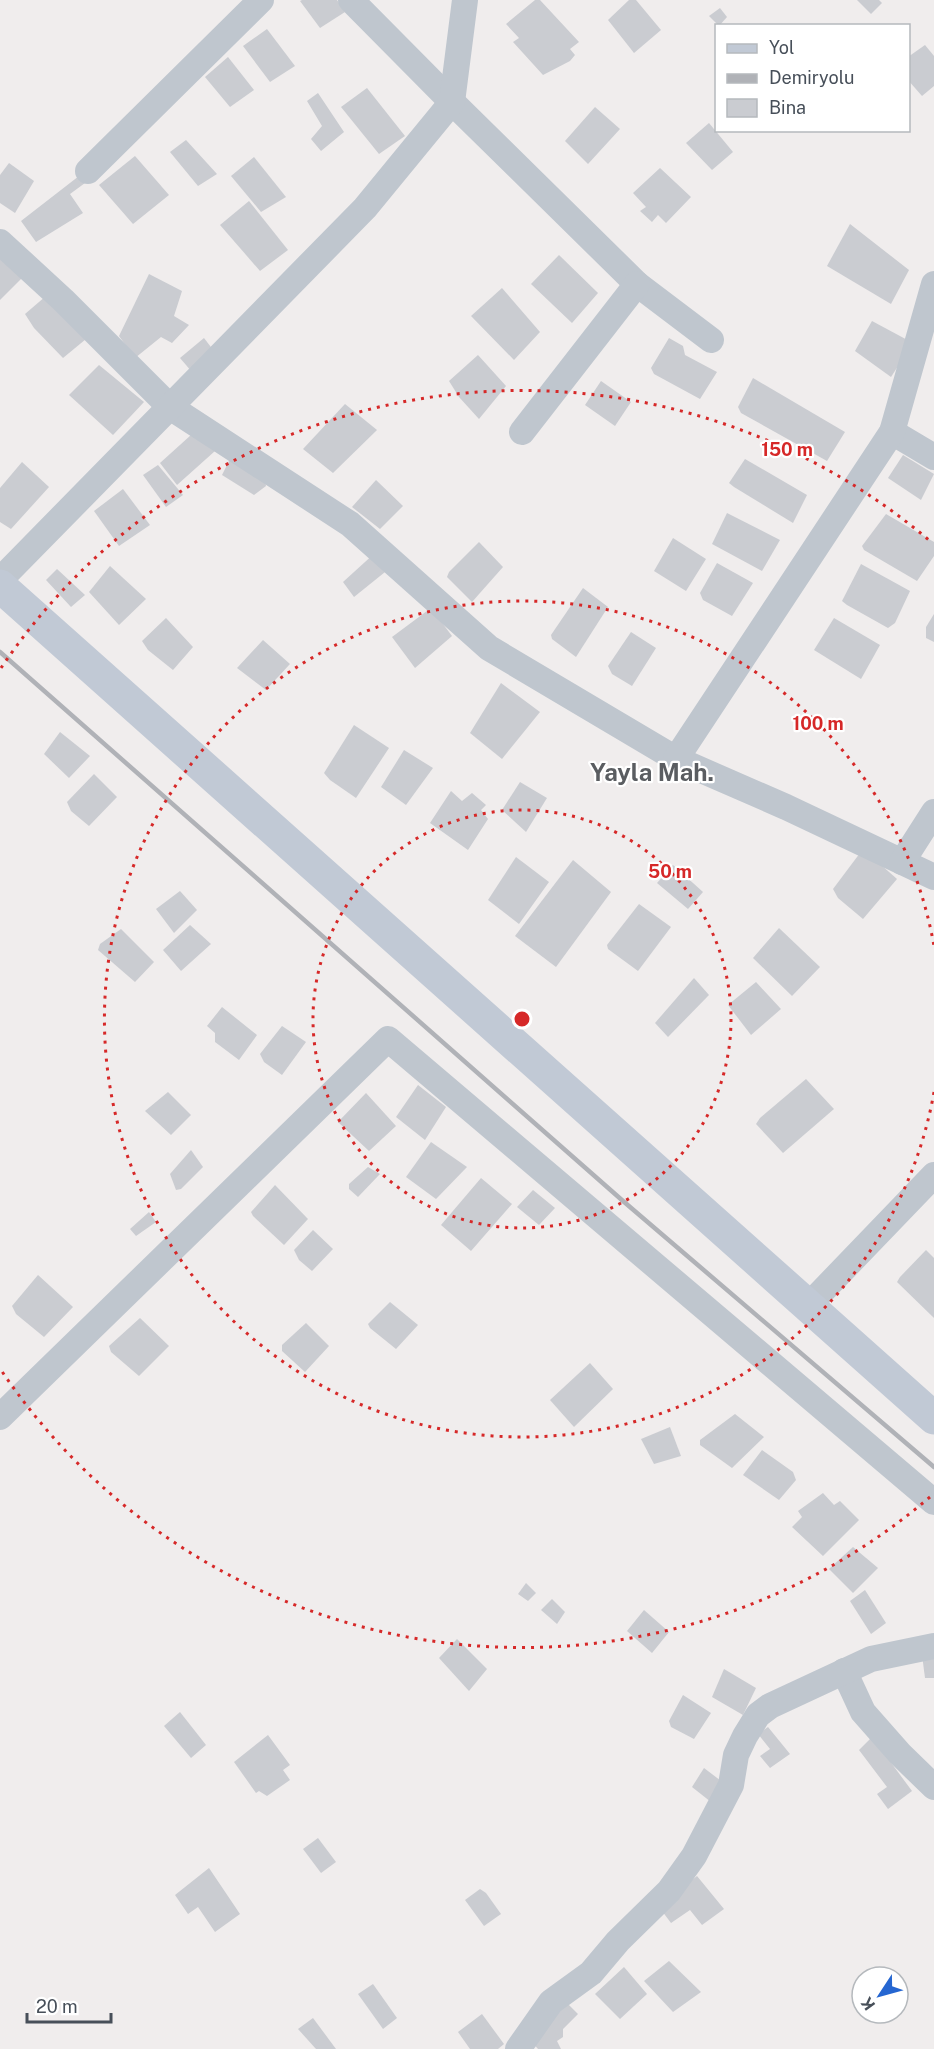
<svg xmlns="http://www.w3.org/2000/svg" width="934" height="2049" viewBox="0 0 934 2049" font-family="'Public Sans',sans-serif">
	<rect width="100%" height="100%" fill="#f0eded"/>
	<g fill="#caccd1">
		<polygon points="302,0 337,0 345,12 320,28 300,1"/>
		<polygon points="535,0 540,0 579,42 570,49 575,55 570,61 543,75 513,42 519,38 506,24"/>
		<polygon points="629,0 636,0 661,30 634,53 608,20"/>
		<polygon points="857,0 879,0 882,3 871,14"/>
		<polygon points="720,8 727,17 719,26 709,16"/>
		<polygon points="267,29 295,66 270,82 243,46"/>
		<polygon points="925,45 934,56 934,86 922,96 908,80 908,57"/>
		<polygon points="228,57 254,90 230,107 205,77"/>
		<polygon points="367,88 405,136 379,154 341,107"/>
		<polygon points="318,93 344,132 321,151 311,139 322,126 307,101"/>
		<polygon points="595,107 620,129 588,164 565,141"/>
		<polygon points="709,123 733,152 712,170 686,143"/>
		<polygon points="186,140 217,174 198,186 170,152"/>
		<polygon points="135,156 169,195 133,224 99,185"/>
		<polygon points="254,157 286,197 261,212 231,176"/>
		<polygon points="9,163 34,181 15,213 0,203 0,175"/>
		<polygon points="660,168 691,197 666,223 658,215 652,222 640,211 646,207 633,193"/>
		<polygon points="79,176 85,183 70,194 83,213 36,242 21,221"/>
		<polygon points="249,201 288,250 260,271 220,225"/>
		<polygon points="850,224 909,270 891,304 827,266"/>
		<polygon points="0,253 25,275 0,300"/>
		<polygon points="559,255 598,293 572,323 531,284"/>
		<polygon points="149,274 182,291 174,316 189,325 172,343 161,337 135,358 119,336"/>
		<polygon points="502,288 540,332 514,360 471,316"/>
		<polygon points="46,296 86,339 63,358 34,328 25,314"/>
		<polygon points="872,321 913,343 891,377 855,351"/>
		<polygon points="204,338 217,355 192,372 180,358"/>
		<polygon points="669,338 683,346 685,355 717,372 700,399 654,374 651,368"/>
		<polygon points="478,355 506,386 479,419 459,397 449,381"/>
		<polygon points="99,365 144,402 113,435 69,395"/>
		<polygon points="753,378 845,432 827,461 741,413 738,407"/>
		<polygon points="601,381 631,402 615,426 585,405"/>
		<polygon points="345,404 377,430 333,473 303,449"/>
		<polygon points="191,435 215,451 177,485 160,463"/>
		<polygon points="903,455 934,474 921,500 888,478"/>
		<polygon points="231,457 265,480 266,486 254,495 222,475"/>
		<polygon points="745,459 807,495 793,523 734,487 729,483"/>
		<polygon points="22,462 49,487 11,529 0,522 0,488"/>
		<polygon points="158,465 183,495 166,507 143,475"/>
		<polygon points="376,480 403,506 380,529 352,507"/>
		<polygon points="123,489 150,525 119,546 94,511"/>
		<polygon points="727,513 780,540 762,571 712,544"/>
		<polygon points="886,514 934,542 934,556 917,581 864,550 862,546"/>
		<polygon points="673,538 706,559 686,591 654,571"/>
		<polygon points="479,542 503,567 472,602 447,577 449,572"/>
		<polygon points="376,552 390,568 354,597 343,582"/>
		<polygon points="717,563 753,583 732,616 703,600 700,593"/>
		<polygon points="861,564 910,591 895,623 888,628 847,605 842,601"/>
		<polygon points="110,566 146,599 119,625 89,592"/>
		<polygon points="57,569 85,595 71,607 46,580"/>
		<polygon points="583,588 608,607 576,657 552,639 551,635"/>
		<polygon points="431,608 452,636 415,668 392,637"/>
		<polygon points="934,614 934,642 926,638 926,627"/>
		<polygon points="166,618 193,647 173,670 148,650 142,641"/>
		<polygon points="834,618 880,645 861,679 814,650"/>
		<polygon points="631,632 656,648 632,686 612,674 608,666"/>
		<polygon points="263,640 290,664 266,690 237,668"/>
		<polygon points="501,683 540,712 502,759 470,733"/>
		<polygon points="354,725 389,748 356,798 330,780 324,773"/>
		<polygon points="60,732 90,756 69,778 44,754"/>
		<polygon points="404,750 433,768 406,805 381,787"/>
		<polygon points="94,774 117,797 89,826 71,811 67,802"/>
		<polygon points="520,782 547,798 526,832 502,810"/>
		<polygon points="451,791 462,801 472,793 486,805 481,810 488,819 468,850 430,823"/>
		<polygon points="863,849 897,879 863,919 838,898 833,889"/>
		<polygon points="516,857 549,882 519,924 488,900"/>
		<polygon points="573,860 611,892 556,967 515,936"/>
		<polygon points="673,865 703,892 688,909 657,883"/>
		<polygon points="180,891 197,910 174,933 156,909"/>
		<polygon points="639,904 671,927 638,971 608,949 607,945"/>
		<polygon points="190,925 211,944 181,971 163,950"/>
		<polygon points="779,928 820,967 792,996 753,958"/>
		<polygon points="121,929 154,962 135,982 98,950 100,944"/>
		<polygon points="694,978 709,995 668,1037 655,1023"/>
		<polygon points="756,982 781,1009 751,1035 728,1005"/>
		<polygon points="222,1007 257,1035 239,1060 215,1042 215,1033 207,1026"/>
		<polygon points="282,1026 306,1042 282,1075 264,1062 260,1054"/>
		<polygon points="806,1079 834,1109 783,1153 756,1124 760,1118"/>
		<polygon points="418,1085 446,1107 425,1140 396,1117"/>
		<polygon points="168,1092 191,1115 171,1135 145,1111"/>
		<polygon points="366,1093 396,1126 369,1151 338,1122"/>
		<polygon points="431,1142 467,1167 436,1199 406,1177"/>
		<polygon points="191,1150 203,1167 181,1189 176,1190 170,1174"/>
		<polygon points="368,1167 380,1174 358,1197 349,1189 349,1184"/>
		<polygon points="481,1178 512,1204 471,1251 441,1225"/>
		<polygon points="275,1185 308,1219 284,1245 253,1216 251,1212"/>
		<polygon points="533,1190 555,1208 539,1225 517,1207"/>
		<polygon points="149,1212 156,1222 136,1236 130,1229"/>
		<polygon points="313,1230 333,1249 312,1271 299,1260 294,1250"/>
		<polygon points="926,1250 934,1258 934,1318 897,1282 900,1277"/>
		<polygon points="38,1275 73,1307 44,1337 16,1314 12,1306"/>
		<polygon points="390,1302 418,1325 396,1349 370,1328 368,1324"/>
		<polygon points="140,1318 169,1346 139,1376 111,1352 109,1346"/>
		<polygon points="306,1323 329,1346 305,1372 282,1351 282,1345"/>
		<polygon points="590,1363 613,1389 574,1427 550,1400"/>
		<polygon points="735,1414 764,1437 732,1468 700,1445 700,1440"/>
		<polygon points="670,1427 681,1456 654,1464 641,1439"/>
		<polygon points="762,1450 793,1472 796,1480 779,1500 743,1475"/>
		<polygon points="823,1493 834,1505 840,1501 859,1520 823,1556 792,1527 802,1517 798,1511"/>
		<polygon points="853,1547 878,1568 853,1593 829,1569"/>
		<polygon points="526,1583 536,1593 528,1601 518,1594"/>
		<polygon points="865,1590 886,1623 871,1634 850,1601"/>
		<polygon points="552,1599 565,1612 557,1624 541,1610"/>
		<polygon points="644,1610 669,1632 652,1653 627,1631"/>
		<polygon points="457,1639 487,1669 469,1691 439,1658"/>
		<polygon points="934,1654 934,1678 925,1678 922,1655"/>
		<polygon points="724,1669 756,1688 743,1715 712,1697"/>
		<polygon points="683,1695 711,1713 694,1739 671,1727 669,1721"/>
		<polygon points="180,1712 206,1745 191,1758 164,1726"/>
		<polygon points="768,1727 790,1754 770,1768 760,1756 770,1749 758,1734"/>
		<polygon points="268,1735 290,1765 283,1770 290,1780 267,1796 259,1791 256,1793 234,1762"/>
		<polygon points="872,1737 912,1791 888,1809 877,1794 887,1787 859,1750"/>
		<polygon points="704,1768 725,1784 711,1802 692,1787"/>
		<polygon points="318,1838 336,1862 321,1873 303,1849"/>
		<polygon points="209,1868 240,1914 215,1932 198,1907 188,1914 175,1895"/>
		<polygon points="697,1876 724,1909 702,1925 690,1910 671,1923 659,1907"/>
		<polygon points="480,1889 486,1893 501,1914 484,1926 465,1900"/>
		<polygon points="669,1961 701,1992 673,2012 644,1981"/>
		<polygon points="624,1967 647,1994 620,2019 595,1994"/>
		<polygon points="373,1984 397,2018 383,2029 358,1994"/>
		<polygon points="565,2001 578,2014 563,2029 563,2037 557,2041 561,2049 538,2049 531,2041"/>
		<polygon points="482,2014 504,2044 498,2049 470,2049 458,2032"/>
		<polygon points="313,2018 336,2049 316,2049 298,2029"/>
	</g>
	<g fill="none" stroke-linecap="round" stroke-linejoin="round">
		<g stroke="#bfc6ce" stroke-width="26">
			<polyline points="351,0 452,102 637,284 711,340"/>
			<polyline points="88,171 261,0"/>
			<polyline points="0,242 63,300 170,407 350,524 489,648 676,759 786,807 934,877"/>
			<polyline points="522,432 637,284"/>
			<polyline points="892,432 934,457"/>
			<polyline points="0,580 365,208 452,102 465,0"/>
			<polyline points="676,759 892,432 934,284"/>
			<polyline points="902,862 934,812"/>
			<polyline points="808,1306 934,1175"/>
			<polyline points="0,1417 388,1039 934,1502"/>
			<polyline points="844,1671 863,1712 900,1754 934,1787"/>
			<polyline points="518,2049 551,2002 591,1973 618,1941 669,1891 694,1856 731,1785 736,1755 745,1736 758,1715 770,1706 871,1659 934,1646"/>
		</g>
		<polyline stroke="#c1c9d5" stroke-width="33" points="0,586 934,1418"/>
		<polyline stroke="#b0b2b7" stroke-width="4.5" points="0,652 623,1201 934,1467"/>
	</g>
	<g fill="none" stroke="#d62828" stroke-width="3" stroke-dasharray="3 6">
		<circle cx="522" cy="1019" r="209"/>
		<path d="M934 1092A418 418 0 1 1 934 946"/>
		<path d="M930 1497A628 628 0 0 1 1 1370M1 668A628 628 0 0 1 930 541"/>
	</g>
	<g text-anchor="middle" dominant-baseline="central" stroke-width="4.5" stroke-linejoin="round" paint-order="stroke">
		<g font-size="24" font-weight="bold" fill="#5a5d61" stroke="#fff">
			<text x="652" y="772">Yayla Mah.</text>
		</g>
	</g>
	<circle cx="522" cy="1019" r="9" fill="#d62828" stroke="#fff" stroke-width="3"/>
	<g font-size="18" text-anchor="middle" font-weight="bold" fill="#d62828" stroke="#fff" stroke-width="4.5" stroke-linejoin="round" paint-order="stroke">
		<text x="787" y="456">150 m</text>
		<text x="818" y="730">100 m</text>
		<text x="670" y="878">50 m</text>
	</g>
	<rect x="715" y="24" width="195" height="108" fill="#ffffff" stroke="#b5b9bd" stroke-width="1.5"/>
	<rect x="727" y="44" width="30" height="9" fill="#c1c9d5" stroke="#b5b9bd" stroke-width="1.5"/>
	<text x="769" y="54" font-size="18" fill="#474f59">Yol</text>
	<rect x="727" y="74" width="30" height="9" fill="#b0b2b7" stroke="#b5b9bd" stroke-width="1.5"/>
	<text x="769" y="84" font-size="18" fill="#474f59">Demiryolu</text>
	<rect x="727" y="99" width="30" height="18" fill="#caccd1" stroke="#b5b9bd" stroke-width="1.5"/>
	<text x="769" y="114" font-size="18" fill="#474f59">Bina</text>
	<g transform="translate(880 1995) rotate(234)"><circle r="28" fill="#ffffff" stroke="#b5b9bd" stroke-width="1.5"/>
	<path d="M0-4.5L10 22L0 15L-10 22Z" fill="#2566d1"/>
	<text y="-9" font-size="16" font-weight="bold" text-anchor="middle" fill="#474f59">K</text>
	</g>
	<path d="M27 2013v9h84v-9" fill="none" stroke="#474f59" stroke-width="3"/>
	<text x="36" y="2013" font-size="18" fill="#474f59" stroke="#ffffff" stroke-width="4.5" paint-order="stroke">20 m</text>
</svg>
